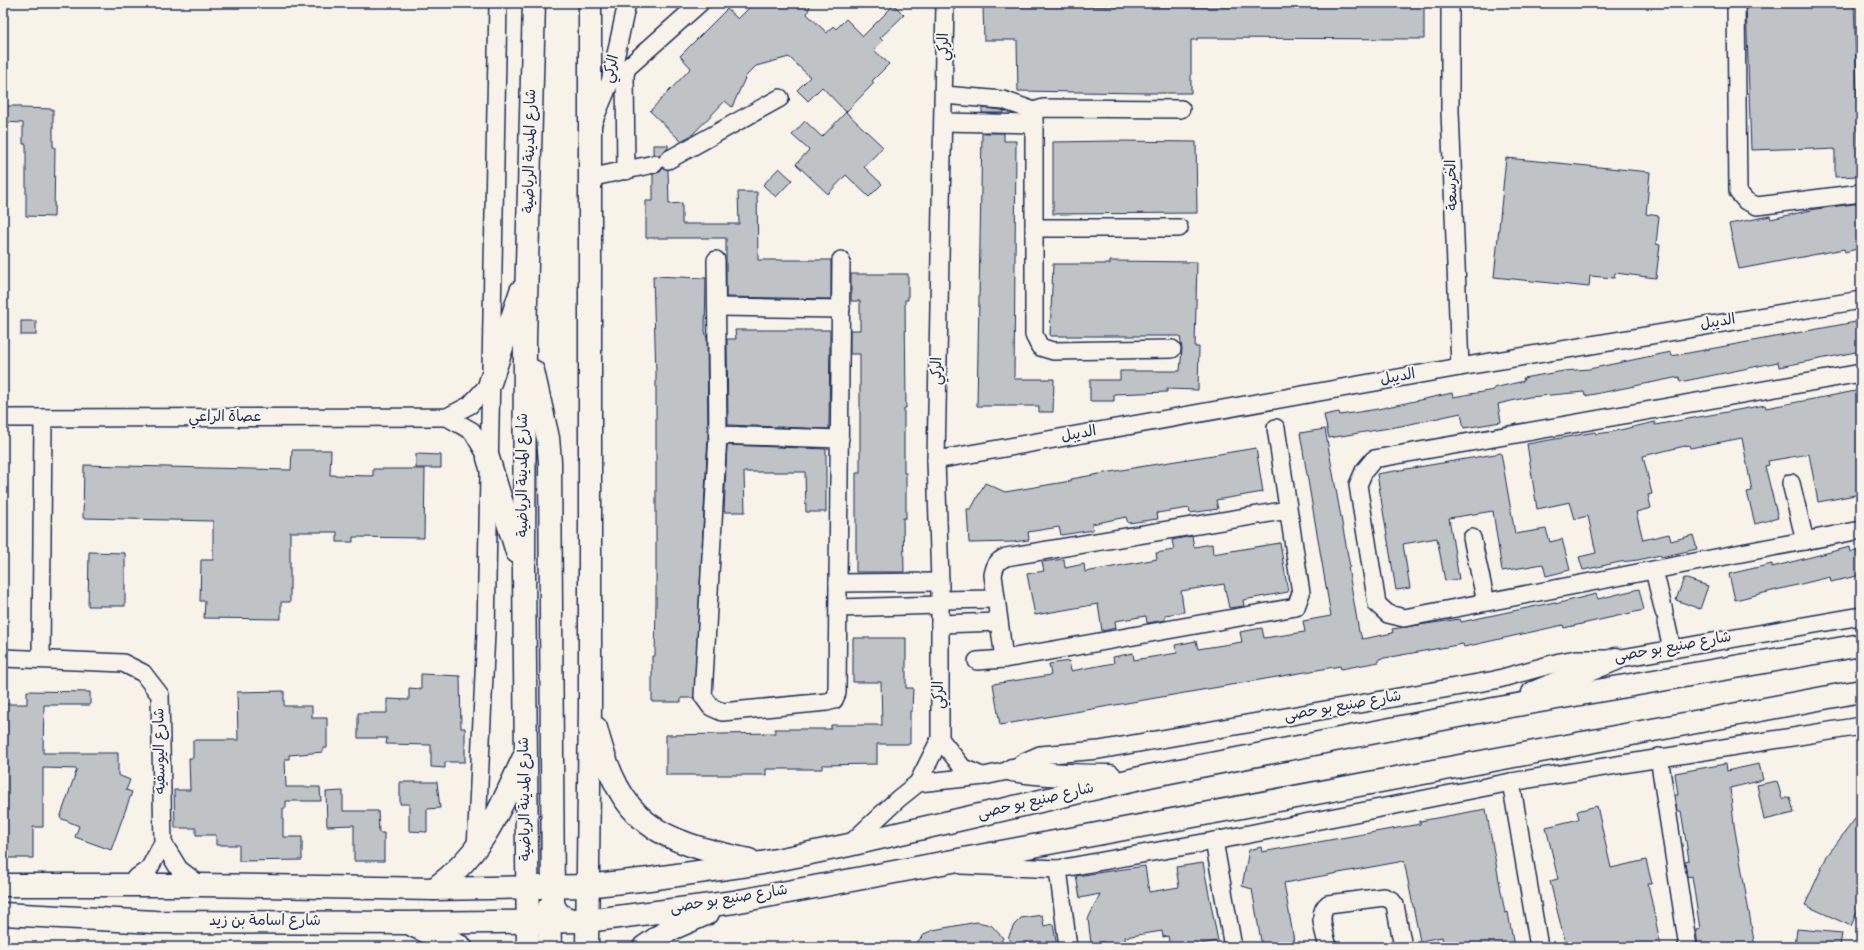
<svg xmlns="http://www.w3.org/2000/svg" width="1864" height="950" viewBox="0 0 1864 950" font-family="Dekko,'Playpen Sans Arabic',sans-serif">
	<rect width="100%" height="100%" fill="#f7f3e8"/>
	<filter id="ink" filterUnits="userSpaceOnUse"><feTurbulence type="fractalNoise" baseFrequency=".025" numOctaves="2"/><feDisplacementMap in="SourceGraphic" scale="8" xChannelSelector="R" yChannelSelector="G"/><feConvolveMatrix kernelMatrix="1 2 1 2 8 2 1 2 1" color-interpolation-filters="sRGB"/></filter>
	<g filter="url(#ink)">
		<g fill="#c0c3c5" stroke="#1b2f5e">
			<polygon points="754,3 811,3 807,14 827,33 833,26 836,29 846,19 863,36 894,5 904,15 880,38 883,41 874,50 889,64 872,81 874,83 846,112 822,87 808,101 797,90 810,77 789,57 756,66 746,76 732,107 725,101 692,135 681,141 650,111 691,68 680,56 727,9 738,19"/>
			<polygon points="1746,3 1854,3 1860,176 1835,177 1835,149 1813,150 1813,148 1751,150"/>
			<polygon points="1282,4 1424,4 1424,39 1197,38 1197,40 1191,40 1191,93 1144,93 1018,91 1017,40 984,40 983,6 1209,7 1282,6"/>
			<polygon points="3,106 20,106 20,108 53,109 53,147 55,147 54,217 26,216 26,144 23,144 23,123 3,122"/>
			<polygon points="982,108 1001,110 1004,111 1004,113 982,113"/>
			<polygon points="846,112 883,147 864,167 882,184 869,197 846,175 828,194 796,164 809,150 792,135 805,121 822,137"/>
			<polygon points="982,133 1004,133 1004,141 1016,141 1014,379 1054,379 1053,412 1039,412 1039,406 977,406"/>
			<polygon points="1115,141 1196,142 1197,213 1053,214 1053,142"/>
			<polygon points="653,145 668,145 668,148 659,156 653,154"/>
			<polygon points="1506,158 1650,172 1646,214 1659,216 1656,244 1660,245 1656,278 1615,273 1614,278 1590,276 1589,287 1494,277"/>
			<polygon points="663,168 668,170 669,204 682,203 682,224 739,224 738,192 757,192 758,260 831,260 831,299 726,297 726,238 646,238 646,201 653,201 653,174 660,172"/>
			<polygon points="779,168 792,180 776,197 763,185"/>
			<polygon points="1861,203 1861,248 1845,252 1844,249 1739,269 1729,224 1770,216 1771,219 1816,209"/>
			<polygon points="1110,261 1197,262 1195,347 1199,347 1198,390 1167,389 1167,392 1114,394 1114,401 1090,401 1090,380 1120,380 1120,371 1180,371 1182,349 1180,336 1050,336 1053,264 1110,264"/>
			<polygon points="851,274 908,274 908,300 905,300 906,408 904,408 904,473 906,473 906,518 903,518 904,572 856,572 856,473 860,473 860,354 850,354 850,330 860,330 860,301 851,301"/>
			<polygon points="653,276 706,278 705,331 707,339 708,435 694,698 681,698 681,702 652,702 652,656 655,656 656,602 656,374"/>
			<rect x="21" y="321" width="15" height="14"/>
			<polygon points="1861,321 1861,351 1779,367 1778,362 1680,382 1679,377 1585,396 1584,392 1529,397 1498,404 1501,422 1464,428 1461,413 1401,426 1329,438 1324,415 1339,412 1340,415 1378,409 1452,393 1453,397 1494,390 1494,388 1524,381 1523,378 1564,371 1589,369 1671,352 1672,356"/>
			<polygon points="735,330 830,330 829,429 728,425 727,339 736,339"/>
			<polygon points="1861,390 1861,494 1818,502 1809,454 1768,461 1769,465 1765,466 1778,518 1755,524 1747,492 1752,491 1742,438 1690,448 1689,445 1643,456 1652,494 1648,495 1651,508 1636,512 1643,540 1669,534 1671,541 1693,535 1697,549 1661,557 1660,555 1638,560 1620,562 1583,570 1579,557 1596,553 1588,516 1575,519 1570,502 1537,509 1527,444 1595,432 1596,434 1611,432 1655,422 1655,425 1765,405 1766,408"/>
			<polygon points="1325,429 1350,567 1348,567 1359,632 1360,632 1362,639 1393,633 1392,629 1460,619 1461,622 1555,602 1555,604 1596,594 1598,599 1639,589 1644,610 1564,628 1563,625 1464,647 1463,644 1379,659 1379,662 1341,669 1340,666 1000,725 993,684 1051,675 1049,664 1069,661 1071,671 1114,663 1113,657 1133,653 1134,660 1177,653 1175,645 1196,641 1198,649 1242,642 1240,632 1262,628 1264,638 1305,632 1303,621 1331,616 1300,433"/>
			<polygon points="727,445 826,449 826,512 806,512 805,472 744,472 745,512 724,512"/>
			<polygon points="1256,448 1263,492 1216,500 1218,509 1190,513 1189,508 1157,513 1158,519 1128,523 1126,517 1092,524 1093,530 1061,535 1059,527 1028,532 1029,540 1013,542 969,543 967,509 971,509 985,483 1005,492 1071,481 1071,479 1133,468"/>
			<polygon points="292,450 331,450 330,475 373,476 373,469 425,469 424,538 353,537 353,542 337,542 337,532 290,532 290,602 281,602 281,619 204,618 205,601 200,601 201,560 213,560 213,521 83,518 84,465 291,470"/>
			<polygon points="1501,453 1515,534 1546,529 1550,542 1562,539 1570,570 1546,576 1543,564 1502,571 1493,511 1449,518 1459,579 1445,581 1437,538 1403,544 1410,588 1396,590 1377,474"/>
			<polygon points="416,454 441,455 441,468 416,468"/>
			<polygon points="1192,536 1194,547 1212,544 1213,554 1280,543 1288,592 1243,600 1244,606 1229,608 1224,584 1181,591 1184,612 1165,615 1165,620 1147,623 1146,616 1115,621 1116,628 1102,631 1098,604 1035,615 1027,574 1044,571 1042,562 1064,559 1065,568 1084,564 1085,572 1157,559 1156,553 1174,550 1172,540"/>
			<polygon points="1850,547 1851,552 1861,550 1861,575 1831,582 1830,577 1735,600 1729,574 1772,564 1772,567"/>
			<polygon points="89,552 125,553 125,606 88,606"/>
			<polygon points="1684,578 1708,586 1700,609 1676,600"/>
			<polygon points="853,638 906,638 906,688 913,688 912,711 910,711 910,744 877,744 877,764 822,765 822,769 766,769 766,775 666,775 666,735 775,733 775,729 831,729 831,725 882,725 881,682 853,682"/>
			<polygon points="421,674 460,676 461,728 465,728 465,762 445,762 445,768 431,767 431,745 386,744 387,738 358,738 358,713 387,713 387,699 409,700 409,688 421,689"/>
			<polygon points="27,691 90,692 90,705 44,705 43,753 118,753 118,775 130,780 126,790 132,792 111,850 75,837 79,826 60,818 77,769 43,768 43,827 33,827 33,858 5,858 5,827 3,827 3,704 27,704"/>
			<polygon points="284,691 284,706 312,706 312,718 327,718 327,748 323,748 323,752 289,755 289,759 285,759 286,787 320,787 321,801 286,801 286,808 283,808 283,837 302,837 302,860 239,861 239,845 216,845 216,835 196,835 196,828 175,828 174,790 190,790 189,758 193,758 193,740 238,740 237,692"/>
			<polygon points="1725,764 1726,771 1759,764 1763,780 1730,788 1734,825 1755,947 1698,947 1696,930 1700,929 1692,876 1687,877 1685,861 1689,860 1681,811 1677,811 1675,795 1678,795 1675,773"/>
			<polygon points="1777,781 1782,799 1790,797 1794,813 1764,820 1757,785"/>
			<polygon points="400,782 437,782 440,808 427,809 427,832 409,831 409,804 400,804"/>
			<polygon points="343,791 343,811 378,811 379,833 384,833 384,861 354,861 354,825 327,826 326,792"/>
			<polygon points="1597,806 1611,868 1646,860 1652,884 1648,884 1661,947 1566,947 1550,881 1558,879 1546,827 1579,819 1577,811"/>
			<polygon points="1486,809 1505,913 1508,912 1514,947 1443,947 1442,937 1420,941 1404,861 1284,883 1295,947 1262,947 1252,889 1242,886 1249,850 1261,847 1262,852 1420,824 1420,821"/>
			<polygon points="1861,811 1861,903 1851,926 1805,905 1827,856"/>
			<polygon points="1203,863 1218,941 1183,947 1170,947 1168,936 1163,937 1162,931 1125,937 1126,947 1105,947 1104,942 1091,943 1088,919 1100,894 1080,898 1076,876 1145,866 1149,892 1179,887 1176,867"/>
			<polygon points="1042,915 1044,926 1053,924 1057,947 1017,947 1008,938 1014,925 1021,918"/>
			<polygon points="977,922 991,925 1003,938 998,947 912,947 926,933 933,930"/>
			<polygon points="1797,929 1842,933 1840,947 1795,947"/>
		</g>
		<g fill="none" stroke-linecap="round" stroke-linejoin="round">
			<defs>
				<g id="street">
					<polyline points="1450,3 1450,111 1460,367"/>
					<polyline points="1736,3 1738,192 1746,201 1757,206 1861,193"/>
					<polyline points="944,95 1003,100 1034,111"/>
					<polyline points="943,122 1034,124"/>
					<polyline points="592,125 610,82 627,3"/>
					<polyline points="668,160 780,98"/>
					<polyline points="626,171 625,75 627,68 700,3"/>
					<polyline points="589,178 654,164"/>
					<polyline points="1034,228 1179,228"/>
					<polyline points="716,260 718,435"/>
					<polyline points="718,307 841,309"/>
					<polyline points="1172,349 1053,351 1040,347 1034,335 1034,111 1043,108 1181,109"/>
					<polyline points="1861,373 1374,459 1364,471 1358,485 1377,604 1388,614 1404,618 1861,530"/>
					<polyline points="447,417 472,431 488,458"/>
					<polyline points="3,418 447,417 470,405 490,383"/>
					<path d="M1276,428L1301,593L1296,607L1004,659L993,575C995,565 997,561 1006,557L1288,510"/>
					<polyline points="840,439 718,435 703,696 711,707 722,712 827,702 834,700 837,693 841,260"/>
					<polyline points="936,460 1460,367 1861,300"/>
					<polyline points="1791,483 1805,541"/>
					<polyline points="1472,538 1486,602"/>
					<polyline points="1654,570 1664,612"/>
					<polyline points="838,583 940,582"/>
					<polyline points="940,600 996,599"/>
					<polyline points="838,608 940,605"/>
					<polyline points="1666,622 1672,649"/>
					<polyline points="940,624 999,622"/>
					<polyline points="3,658 123,663 143,673 160,695 163,843 149,869 126,885"/>
					<polyline points="41,659 43,419"/>
					<polyline points="977,661 1004,659"/>
					<polyline points="940,739 963,768 982,776"/>
					<polyline points="1659,757 1688,947"/>
					<polyline points="1511,782 1539,947"/>
					<polyline points="918,783 940,739 940,582 936,460 945,3"/>
					<polyline points="1214,841 1233,947"/>
					<polyline points="163,843 179,869 200,885"/>
					<polyline points="849,845 898,799 918,783 984,776 1012,770 1024,762 1040,755 1099,750 1495,680 1560,662 1576,659 1616,659 1861,616"/>
					<polyline points="476,850 486,632 498,3"/>
					<polyline points="961,865 1058,869 1214,841 1511,782 1861,726"/>
					<polyline points="1058,869 1068,947"/>
					<path d="M1328,947C1325,934 1316,913 1328,904L1384,897L1391,900L1395,905L1403,947"/>
				</g>
				<g id="secondary">
					<path d="M533,371L548,438L550,462L553,903C556,915 565,919 576,920"/>
					<polyline points="490,383 521,291"/>
					<polyline points="488,458 517,552"/>
					<polyline points="1533,693 1616,659"/>
					<path d="M596,728C621,825 656,840 749,860"/>
					<path d="M1012,770C1045,775 1077,776 1110,776"/>
					<polyline points="3,885 200,885 434,889 586,886 649,879 762,863 849,845 1149,776 1494,709 1861,645"/>
					<path d="M434,889C484,852 498,813 523,759"/>
					<polyline points="549,907 550,947"/>
					<polyline points="3,914 155,922 408,923 587,921 734,902 1861,691"/>
					<polyline points="414,926 461,947"/>
					<polyline points="528,947 524,573 525,338 534,3"/>
					<polyline points="587,947 590,706 590,3"/>
					<polyline points="644,947 667,931 708,913"/>
				</g>
			</defs>
			<use href="#street" stroke="#1b2f5e" stroke-width="20"/>
			<use href="#secondary" stroke="#1b2f5e" stroke-width="25"/>
			<use href="#street" stroke="#f7f3e8" stroke-width="17"/>
			<use href="#secondary" stroke="#f7f3e8" stroke-width="22"/>
		</g>
	</g>
	<g text-anchor="middle" dominant-baseline="central" stroke-width="4" stroke-linejoin="round" paint-order="stroke">
		<g font-size="15" fill="#1b2f5e" stroke="#f7f3e8">
			<text transform="translate(945 47) rotate(-90)">الركي</text>
			<text transform="translate(612 69) rotate(-76)">الركي</text>
			<text transform="translate(531 151) rotate(-89)">شارع المدينة الرياضية</text>
			<text transform="translate(1453 185) rotate(-92)">الخرسعة</text>
			<text transform="translate(1718 323) rotate(-9)">الديبل</text>
			<text transform="translate(938 371) rotate(-89)">الركي</text>
			<text transform="translate(1398 378) rotate(-10)">الديبل</text>
			<text x="225" y="418">عصاة الراعي</text>
			<text transform="translate(1079 435) rotate(-10)">الديبل</text>
			<text transform="translate(524 475) rotate(-90)">شارع المدينة الرياضية</text>
			<text transform="translate(1673 648) rotate(-10)">شارع صنيع بو حصى</text>
			<text transform="translate(940 695) rotate(-90)">الركي</text>
			<text transform="translate(1343 707) rotate(-10)">شارع صنيع بو حصى</text>
			<text transform="translate(161 751) rotate(-91)">شارع اليوسفيه</text>
			<text transform="translate(526 799) rotate(-91)">شارع المدينة الرياضية</text>
			<text transform="translate(1036 802) rotate(-13)">شارع صنيع بو حصى</text>
			<text transform="translate(729 900) rotate(-9)">شارع صنيع بو حصى</text>
			<text x="265" y="922">شارع اسامة بن زيد</text>
		</g>
	</g>
	<rect width="1864" height="950" fill="none" stroke="#f7f3e8" stroke-width="16"/>
	<rect x="8" y="8" width="1848" height="934" fill="none" stroke="#1b2f5e" stroke-width="1.5" filter="url(#ink)"/>
</svg>
